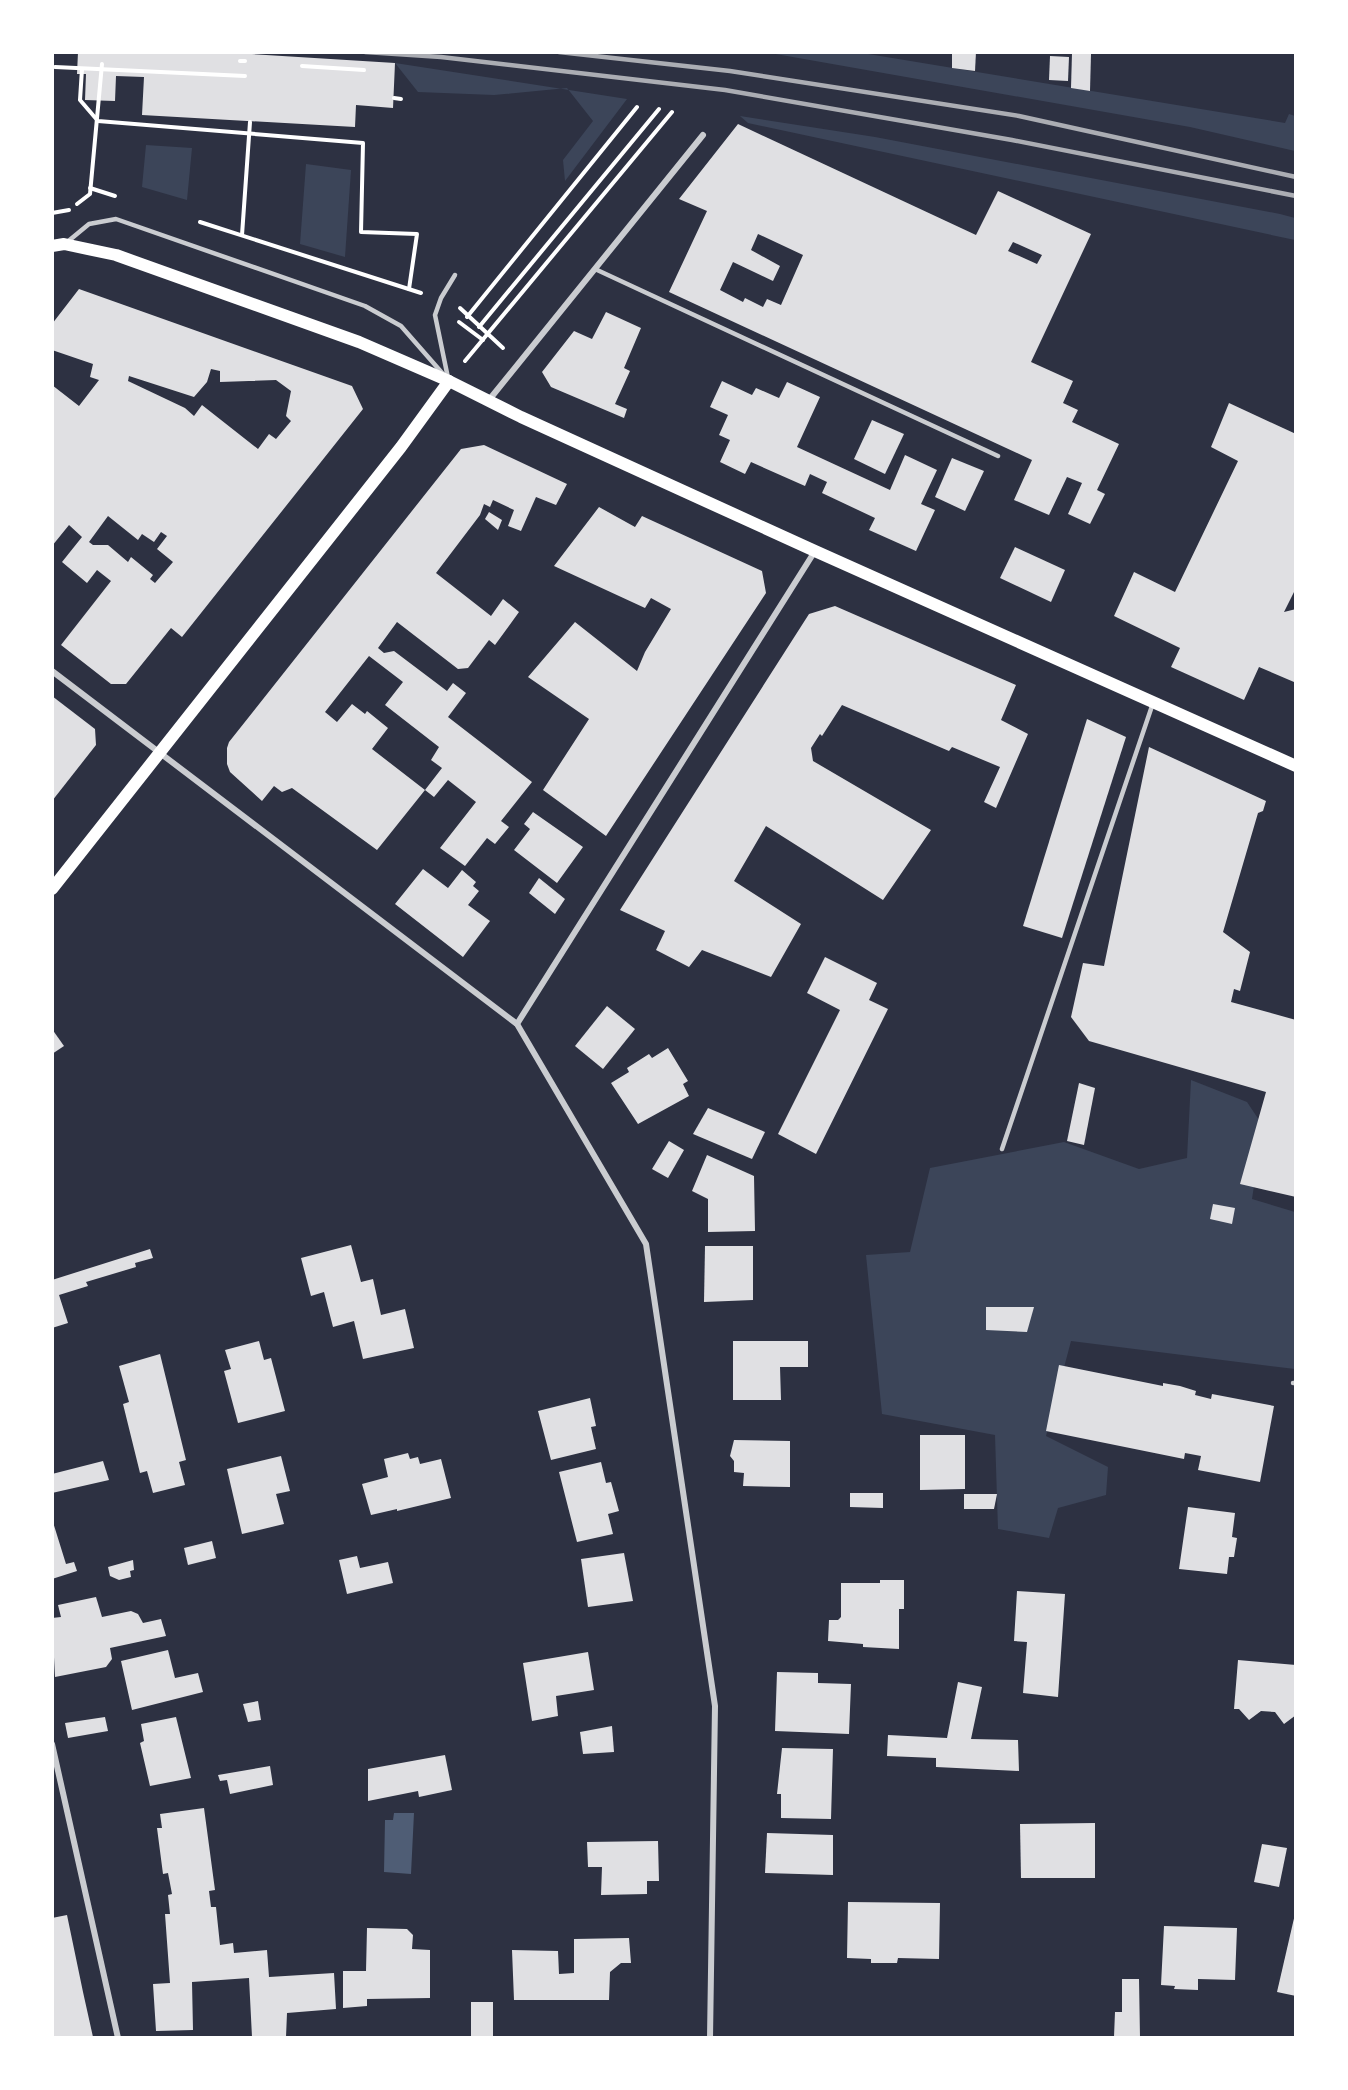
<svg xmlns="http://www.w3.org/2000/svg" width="1348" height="2090" viewBox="0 0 1348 2090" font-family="'Varela Round',sans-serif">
	<rect width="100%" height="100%" fill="#2d3142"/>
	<g fill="#3c4559">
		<polygon points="770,53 862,53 1285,123 1289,114 1295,116 1295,151 1190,127"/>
		<polygon points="395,63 627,99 565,181 563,160 593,121 567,88 494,95 418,92"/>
		<polygon points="740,116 875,137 1280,214 1295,218 1295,240 748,123"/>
		<polygon points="146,145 192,148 187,200 142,187"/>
		<polygon points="306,164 351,170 345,257 300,244"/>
		<polygon points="1191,1080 1247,1102 1263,1126 1252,1199 1295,1212 1295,1369 1071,1341 1046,1436 1108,1467 1106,1495 1058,1508 1049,1538 998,1529 995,1435 882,1414 866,1255 910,1252 930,1168 1064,1142 1139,1169 1187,1158"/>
	</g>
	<polygon fill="#4f5d75" points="394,1813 414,1813 411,1874 384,1872 385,1820 393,1820"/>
	<g fill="#e0e0e3" fill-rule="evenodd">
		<polygon points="78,52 218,52 395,63 393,108 356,105 355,127 142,115 144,77 116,76 115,101 85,100 86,74 77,74"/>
		<polygon points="952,52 976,52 975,71 952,68"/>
		<polygon points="1072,53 1091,54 1090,91 1071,88"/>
		<polygon points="1050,56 1069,57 1068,81 1049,80"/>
		<path d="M738,124L976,235L998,191L1091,234L1031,362L1073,381L1063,403L1078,410L1072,422L1119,444L1097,490L1105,494L1090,524L1068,514L1082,483L1067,477L1049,515L1014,500L1032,460L669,292L707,211L679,199ZM758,234L803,255L781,305L767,299L763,307L745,298L743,302L720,290L733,262L773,281L780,266L751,250ZM1013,242L1042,255L1037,264L1008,251Z"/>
		<path d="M79,289L352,386L363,409L182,637L171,628L126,684H111L61,645L111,581L97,570L87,583L62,562L82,537L69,525L52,546V385L79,406L99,380L90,377L93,364L52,350V324ZM211,369L220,371V382L276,380L291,391L286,416L291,421L276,439L269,434L258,449L202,405L194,416L185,408L128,381L129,376L194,397L207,382ZM108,516L138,540L142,534L154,542L161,532L167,536L157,549L173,562L155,583L150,579L153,575L131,557L128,562L108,545H93L89,542Z"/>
		<polygon points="606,312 641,328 624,368 630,371 615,404 627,409 624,418 551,387 542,372 574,331 592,339"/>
		<polygon points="722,381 752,395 756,388 779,398 787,382 820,397 797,447 890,490 905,455 937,470 921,504 935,510 916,551 869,530 875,518 822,493 827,482 810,474 805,486 751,462 745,474 720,462 730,440 719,435 728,415 710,407"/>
		<polygon points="1229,403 1296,434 1296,588 1284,612 1296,609 1296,679 1294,682 1259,667 1244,700 1171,667 1180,648 1114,616 1134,572 1175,592 1238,461 1211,447"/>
		<polygon points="872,420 904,434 885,474 854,459"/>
		<polygon points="484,445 567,484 556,505 536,497 521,531 508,526 514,510 493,500 490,507 484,504 480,515 436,573 491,616 503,599 519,612 495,645 489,640 468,668 458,669 397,622 378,648 384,653 394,651 447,691 453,683 466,693 448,717 532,782 501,821 509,827 495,844 487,838 465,866 440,848 476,802 448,780 434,797 425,790 442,768 431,760 439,747 385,705 403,682 369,656 325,712 337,722 352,704 365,714 367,711 388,728 372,749 425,790 377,850 292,788 282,792 274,786 262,801 230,772 227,764 227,748 229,742 461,449"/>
		<polygon points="952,458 984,471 965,511 935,497"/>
		<polygon points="599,507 635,527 642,516 762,571 766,593 606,836 543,790 589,719 528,677 575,622 637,671 645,652 671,609 651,598 645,608 554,566"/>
		<polygon points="489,512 502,520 498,530 485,519"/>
		<polygon points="1015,547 1065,570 1051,602 1000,578"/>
		<polygon points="835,606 1016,685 1001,720 1028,734 996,808 984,802 1000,767 952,747 949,751 842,705 822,736 820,734 811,748 813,761 931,830 883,900 766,826 734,881 801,924 771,977 702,950 689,967 656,950 665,931 620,910 809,614"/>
		<polygon points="52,696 95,729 96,745 52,801"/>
		<polygon points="1087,719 1126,737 1062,938 1023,926"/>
		<polygon points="1149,747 1266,801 1263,811 1258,813 1223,932 1250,952 1240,991 1234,989 1231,1002 1296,1020 1296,1197 1240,1184 1266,1092 1089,1041 1071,1017 1083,963 1104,966"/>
		<polygon points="533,812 583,847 557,883 514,850 530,829 524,824"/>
		<polygon points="423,869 448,888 462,870 476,882 473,886 479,891 468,905 490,921 463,957 395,904"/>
		<polygon points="539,878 565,899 555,914 529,893"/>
		<polygon points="825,957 877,983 869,1000 888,1009 816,1154 778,1134 840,1010 807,993"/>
		<polygon points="607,1006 635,1029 603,1069 575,1046"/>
		<polygon points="52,1029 64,1046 52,1054"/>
		<polygon points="668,1048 688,1081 683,1084 689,1096 638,1124 611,1083 629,1072 627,1068 649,1054 652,1058"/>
		<polygon points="1079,1083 1095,1088 1084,1145 1067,1141"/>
		<polygon points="708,1108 765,1132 752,1159 693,1134"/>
		<polygon points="669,1141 684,1150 668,1178 652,1169"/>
		<polygon points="707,1155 754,1176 755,1231 708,1232 708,1199 692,1191"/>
		<polygon points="1213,1204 1235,1208 1232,1224 1210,1219"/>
		<polygon points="351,1245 361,1282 373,1279 381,1315 405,1309 414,1348 363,1359 354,1321 333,1327 324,1292 311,1296 301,1258"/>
		<polygon points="705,1246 753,1246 753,1300 704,1302"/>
		<polygon points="150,1249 153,1258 135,1263 136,1267 86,1282 88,1286 59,1295 68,1323 52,1328 52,1280"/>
		<polygon points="986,1307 1034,1307 1027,1332 986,1330"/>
		<polygon points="259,1341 264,1360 271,1358 285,1411 238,1423 224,1371 231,1369 225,1350"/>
		<polygon points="733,1341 808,1341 808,1367 780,1367 781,1400 733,1400"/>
		<polygon points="160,1354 186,1460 179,1462 185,1485 153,1493 147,1471 140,1473 123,1404 129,1402 119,1366"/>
		<polygon points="1059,1365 1163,1386 1163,1383 1180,1386 1196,1391 1195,1395 1211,1399 1212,1394 1274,1406 1260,1482 1198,1470 1201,1456 1185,1453 1184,1459 1046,1431"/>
		<polygon points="590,1398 596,1426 591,1427 596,1449 551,1460 538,1411"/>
		<polygon points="920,1435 965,1435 965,1489 920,1490"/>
		<polygon points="734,1440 790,1441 790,1487 743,1486 744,1473 734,1472 734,1461 730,1456"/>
		<polygon points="408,1453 410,1459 418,1457 420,1464 441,1459 451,1498 397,1511 397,1509 371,1515 362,1484 388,1477 384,1459"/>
		<polygon points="281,1456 290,1491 276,1494 284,1524 242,1534 227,1469"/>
		<polygon points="103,1461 109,1480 52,1493 52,1474"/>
		<polygon points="601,1462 606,1483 611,1482 619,1511 608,1514 613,1534 577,1542 559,1472"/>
		<polygon points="850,1493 883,1493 883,1508 850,1507"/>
		<polygon points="964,1494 997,1494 994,1509 964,1509"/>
		<polygon points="1188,1507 1235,1513 1232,1537 1237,1538 1234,1557 1229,1557 1227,1574 1179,1569"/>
		<polygon points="52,1519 66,1564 74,1562 77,1571 52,1579"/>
		<polygon points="212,1541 216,1558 188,1565 184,1548"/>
		<polygon points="624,1553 633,1601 588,1607 581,1559"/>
		<polygon points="357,1556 360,1568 388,1562 393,1583 347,1594 339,1560"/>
		<polygon points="133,1560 134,1570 130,1571 131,1577 119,1580 110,1576 108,1567"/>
		<polygon points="880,1580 904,1580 904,1609 899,1609 899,1649 863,1647 863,1644 828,1641 829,1620 838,1620 841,1617 841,1583 880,1583"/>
		<polygon points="1017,1591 1065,1594 1058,1697 1023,1693 1027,1642 1014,1641"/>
		<polygon points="96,1597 102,1617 131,1611 138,1614 143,1623 161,1619 166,1636 110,1648 112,1659 106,1667 55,1677 52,1618 61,1617 58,1605"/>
		<polygon points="168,1650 175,1678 198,1673 203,1692 132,1710 121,1661"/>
		<polygon points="588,1652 594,1690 556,1696 558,1716 532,1721 523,1663"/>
		<polygon points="1238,1660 1296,1665 1296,1715 1284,1724 1275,1712 1261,1711 1249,1720 1239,1709 1234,1709"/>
		<polygon points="777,1672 818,1673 818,1683 851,1684 849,1734 775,1731"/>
		<polygon points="958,1682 982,1687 971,1739 1018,1740 1019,1771 936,1767 936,1758 887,1756 888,1735 947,1738"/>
		<polygon points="258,1701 261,1720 248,1722 243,1704"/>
		<polygon points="105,1717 108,1731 68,1738 65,1723"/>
		<polygon points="176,1717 191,1778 150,1786 140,1743 144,1741 141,1724"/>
		<polygon points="612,1726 614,1752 583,1754 580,1732"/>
		<polygon points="782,1748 833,1749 831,1819 781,1818 781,1794 777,1794"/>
		<polygon points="445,1755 452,1790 419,1797 418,1791 368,1801 368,1769"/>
		<polygon points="270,1766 273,1785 230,1794 227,1780 220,1781 218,1775"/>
		<polygon points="204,1808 215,1890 209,1891 211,1907 216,1907 220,1945 233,1943 234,1953 267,1950 269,1977 334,1973 336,2009 287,2013 286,2037 252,2037 249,1978 192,1982 193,2030 156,2031 153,1984 170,1983 165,1914 170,1914 168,1895 172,1894 168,1873 163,1874 157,1828 162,1828 160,1814"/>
		<polygon points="1095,1823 1095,1878 1021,1878 1020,1824"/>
		<polygon points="767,1833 833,1835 833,1875 765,1873"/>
		<polygon points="658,1841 659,1881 647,1881 647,1894 601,1895 602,1867 588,1867 587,1842"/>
		<polygon points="1262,1844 1287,1848 1279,1887 1254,1882"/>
		<polygon points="848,1902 940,1903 939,1959 898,1958 897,1963 871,1963 871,1959 847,1958"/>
		<polygon points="1295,1914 1296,1914 1296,1996 1277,1992"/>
		<polygon points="67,1915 83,1992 93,2037 52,2037 52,1918"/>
		<polygon points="1164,1926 1237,1928 1235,1980 1198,1979 1198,1990 1174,1989 1175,1986 1161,1985"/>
		<polygon points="367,1928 407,1929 413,1935 412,1949 430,1950 430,1998 367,1999 367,2006 343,2008 343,1971 366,1971"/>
		<polygon points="629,1938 631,1963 621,1963 610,1972 609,2000 514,2000 512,1950 558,1951 559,1974 574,1973 574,1939"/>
		<polygon points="1122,1979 1139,1979 1140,2037 1114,2037 1115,2012 1122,2012"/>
		<rect x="471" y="2002" width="22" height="35"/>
	</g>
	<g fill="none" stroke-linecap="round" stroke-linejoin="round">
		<g stroke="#fff" stroke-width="4">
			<polyline points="240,61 245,61"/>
			<polyline points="302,66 364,70"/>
			<polyline points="55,67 245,76"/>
			<polyline points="82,69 80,100 98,121 363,143 361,232 417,234 409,289"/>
			<polyline points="394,98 401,99"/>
			<polyline points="90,188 115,196"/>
			<polyline points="77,204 90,194 102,64"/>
			<polyline points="52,213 69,210"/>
			<polyline points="200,222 421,293"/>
			<polyline points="242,235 250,122"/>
			<polyline points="460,308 503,348"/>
			<polyline points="467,317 637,107"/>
			<polyline points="459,322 483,340"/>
			<polyline points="479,327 659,109"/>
			<polyline points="465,361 672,112"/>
		</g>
		<g stroke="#caccd0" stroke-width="4.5">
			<polyline points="66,243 89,224 116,219 365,306 401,326 443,374"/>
			<polyline points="595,269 998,456"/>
			<polyline points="448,378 435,315 441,298 455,275"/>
			<polyline points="1002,1149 1153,703"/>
			<polyline points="1293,1383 1296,1383"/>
		</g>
		<g stroke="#caccd0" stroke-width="6">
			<polyline points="489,400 703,135"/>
			<polyline points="52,671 517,1024 646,1244 715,1706 710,2038"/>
			<polyline points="517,1024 815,551"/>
			<polyline points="52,1744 118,2038"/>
		</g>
		<g stroke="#fff" stroke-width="12">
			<polyline points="52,246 64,244 116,255 359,342 449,381 521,417 815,551 1296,766"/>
			<polyline points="52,889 401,447 449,381"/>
		</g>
		<g stroke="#abadb3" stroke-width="4.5">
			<polyline points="365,52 441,57 725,90 1012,140 1296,196"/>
			<polyline points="559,52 730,71 1019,116 1296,177"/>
		</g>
	</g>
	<rect width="1348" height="2090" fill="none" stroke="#ffffff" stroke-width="108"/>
</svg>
